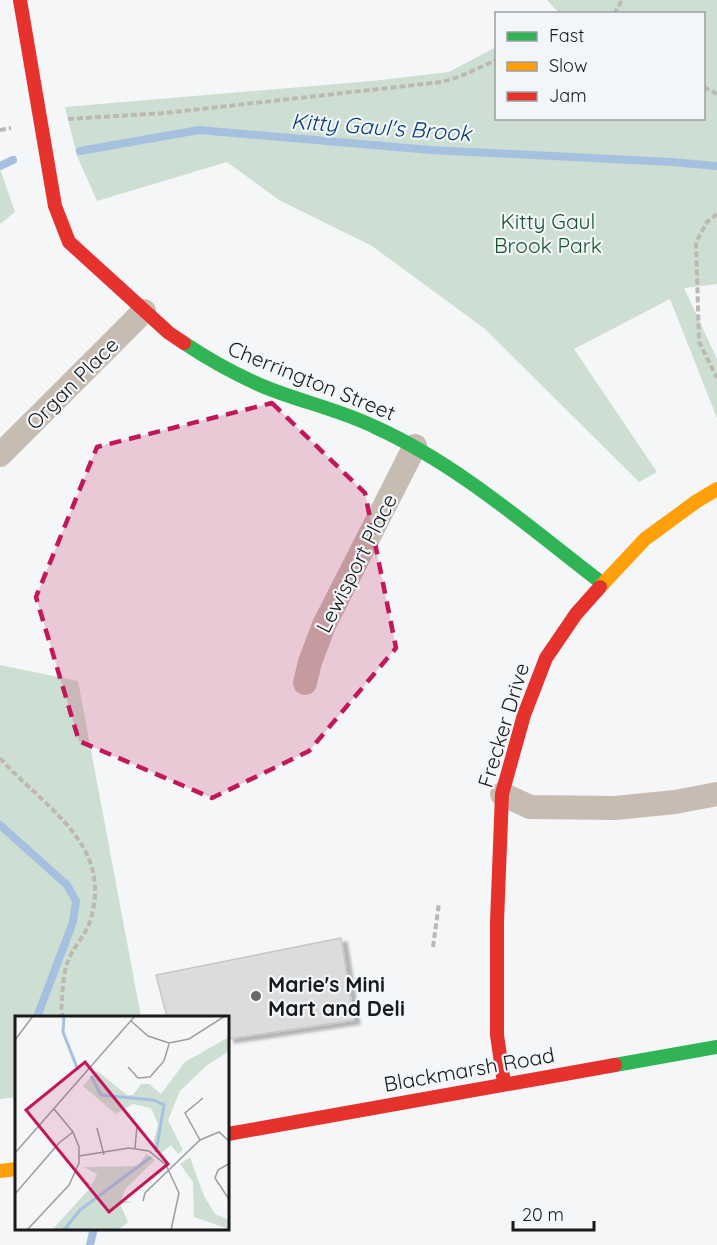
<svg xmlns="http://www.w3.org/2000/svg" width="717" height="1245" viewBox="0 0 717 1245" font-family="Quicksand,sans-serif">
	<defs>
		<filter id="shadow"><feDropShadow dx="6" dy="4" stdDeviation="1.5" flood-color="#0004"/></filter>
	</defs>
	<rect width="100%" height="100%" fill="#f4f6f7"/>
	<g fill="#ccdfd2">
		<polygon points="547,0 717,0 717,284 684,288 717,359 717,418 670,299 574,349 657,472 639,482 485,329 372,246 279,200 227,162 97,201 77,156 65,107 372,81 449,72 496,47 496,118 704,118 704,14 559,13"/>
		<polygon points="0,169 15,212 0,224"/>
		<polygon points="0,665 78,681 141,1017 16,1017 16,1097 0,1099"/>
	</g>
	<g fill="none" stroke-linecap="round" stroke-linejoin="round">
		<g stroke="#a6c1df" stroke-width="8">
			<polyline points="80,151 199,130 431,150 671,162 717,166"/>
			<polyline points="0,166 13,160"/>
			<polyline points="0,825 67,885 76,901 73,922 37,1017"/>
			<polyline points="90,1245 94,1228"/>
		</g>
	</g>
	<polygon fill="#dcdcdd" stroke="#c7c7c8" stroke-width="1.5" filter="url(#shadow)" points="341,938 354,1020 228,1039 228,1017 167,1017 156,975"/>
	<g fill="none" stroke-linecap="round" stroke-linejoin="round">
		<g stroke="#beb8b2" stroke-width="4" stroke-dasharray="6 3" stroke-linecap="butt">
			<polyline points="614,14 622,0"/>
			<polyline points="704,87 717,94"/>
			<polyline points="68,119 165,113 442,82 461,76 496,60"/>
			<polyline points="0,130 11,128"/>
			<polyline points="717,214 707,222 696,242 699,342 717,378"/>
			<path d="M0,758C43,807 115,844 90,921C86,935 73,947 68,961C62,976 63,996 61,1011L63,1017"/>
			<polyline points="433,947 439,903"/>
		</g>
		<g stroke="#c7bcb2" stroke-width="24">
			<polyline points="0,455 144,311"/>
			<polyline points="305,683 310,662 324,625 415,446"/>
			<polyline points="502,794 530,807 615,808 675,802 717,794"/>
		</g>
		<g stroke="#30b455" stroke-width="14">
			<path d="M184,343C208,359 233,373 260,385C297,401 338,409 375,427C459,465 530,528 603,584"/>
			<polyline points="615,1065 717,1047"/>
		</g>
		<g stroke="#ff9f0a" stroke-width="14">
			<polyline points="600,587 645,539 697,501 717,489"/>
			<polyline points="0,1171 16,1169"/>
		</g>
		<g stroke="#e5322d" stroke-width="14">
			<polyline points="20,0 55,206 69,242 169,333 184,343"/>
			<polyline points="504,1083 497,1035 497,922 502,794 524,715 546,658 576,614 600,587"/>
			<polyline points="228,1134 615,1065"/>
		</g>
	</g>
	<path fill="#c2185b" fill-opacity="0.2" stroke="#c2185b" stroke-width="4.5" stroke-dasharray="12 8" stroke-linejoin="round" d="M272,403L365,493L396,648L309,751L212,798L79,741L36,597L97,447Z"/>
	<circle fill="#666768" stroke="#f3f6f8" stroke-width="2" cx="256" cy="996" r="6"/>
	<g text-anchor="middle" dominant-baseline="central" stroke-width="4.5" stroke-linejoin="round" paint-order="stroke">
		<g font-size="21" fill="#17522f" stroke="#f3f6f8">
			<text x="548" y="221">Kitty Gaul<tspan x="548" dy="24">Brook Park</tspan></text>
		</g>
		<g font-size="21" fill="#191a1b" stroke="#f3f6f8">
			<text transform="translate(312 380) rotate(22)">Cherrington Street</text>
			<text transform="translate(72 383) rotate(-45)">Organ Place</text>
			<text transform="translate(356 563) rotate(-63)">Lewisport Place</text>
			<text transform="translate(503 725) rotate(-73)">Frecker Drive</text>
			<text transform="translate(469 1069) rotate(-10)">Blackmarsh Road</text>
		</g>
		<g font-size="21" font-weight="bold" fill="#191a1b" stroke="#f3f6f8" text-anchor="start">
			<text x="268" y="984">Marie's Mini<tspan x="268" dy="24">Mart and Deli</tspan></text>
		</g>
		<g font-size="22" font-style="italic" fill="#083e73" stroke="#f3f6f8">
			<text transform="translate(381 127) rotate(4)">Kitty Gaul's Brook</text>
		</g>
	</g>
	<g transform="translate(15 1016)">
		<rect width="214" height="214" fill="#f4f6f7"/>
		<path d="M214,21V35L191,50L165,75L153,104L168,134L163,138L156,129L146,137L137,132L143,108L136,92L118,88L101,98L68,70L82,55L112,79H118L126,68H134L146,78L170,46ZM131,138L140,144L111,172L106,184L117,186L105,188L113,206L103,214H37L77,170L63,163L77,168L82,158L68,151L123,150ZM175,141L189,180L200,198L214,204V213L179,201L178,166L165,148Z" fill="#ccdfd2"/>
		<path fill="none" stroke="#a6c1df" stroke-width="3" d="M49,0L48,16L63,54M76,60L86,79L138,84L149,89L141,136M49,214L65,194L136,141"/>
		<path fill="none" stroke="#9c9e9f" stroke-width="1.5" d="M116,5L133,20L154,27L174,23L210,0M0,24L18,0M113,51L123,62L135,61L149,45L154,28M82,112L89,139M185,124L170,97L188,82M120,132L122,110M0,137L120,0M64,140L114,132L134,135L151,149L164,177L156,214M215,147L203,154L200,162L215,185M0,178L44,127L58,116M128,185L130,177L185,124L204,116L215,126M12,214L54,169L64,147V131L58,116L39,93"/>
		<path fill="#c2185b" fill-opacity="0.15" stroke="#c2185b" stroke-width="3" d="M70,46L153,148L94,196L11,94Z"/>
		<rect width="214" height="214" fill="none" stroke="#191a1b" stroke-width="3"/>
	</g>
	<rect x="495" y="12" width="210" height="108" fill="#f3f6f8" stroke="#9c9ea0" stroke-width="1.5"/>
	<rect x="507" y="32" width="30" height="9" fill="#30b455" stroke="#9c9ea0" stroke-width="1.5"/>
	<text x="549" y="42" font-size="18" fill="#191a1b">Fast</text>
	<rect x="507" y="62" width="30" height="9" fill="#ff9f0a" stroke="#9c9ea0" stroke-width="1.5"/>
	<text x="549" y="72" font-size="18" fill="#191a1b">Slow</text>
	<rect x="507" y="92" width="30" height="9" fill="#e5322d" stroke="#9c9ea0" stroke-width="1.5"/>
	<text x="549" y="102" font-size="18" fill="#191a1b">Jam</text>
	<path d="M513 1221v9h81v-9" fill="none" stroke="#191a1b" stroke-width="3"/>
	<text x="522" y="1221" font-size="18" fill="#191a1b" stroke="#f3f6f8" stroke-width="4.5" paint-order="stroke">20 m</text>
</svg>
